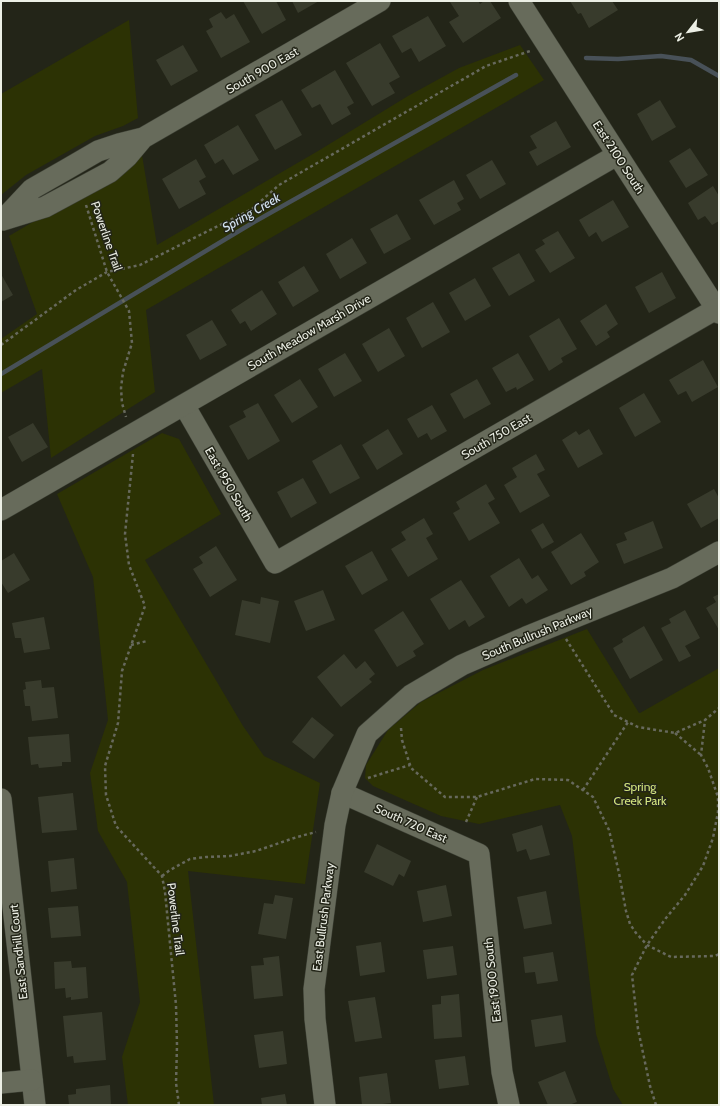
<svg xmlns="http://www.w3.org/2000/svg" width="720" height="1106" viewBox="0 0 720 1106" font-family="Cabin,sans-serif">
	<rect width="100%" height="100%" fill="#232518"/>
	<g fill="#2c3204">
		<polygon points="129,20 138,118 123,126 95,136 26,175 1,195 1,94"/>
		<polygon points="520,45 544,80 146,310 155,392 51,458 42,369 1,393 1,339 37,314 9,236 43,216 142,155 157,245 318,151 408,96 459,68"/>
		<polygon points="162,433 179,439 221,514 145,560 243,726 264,756 320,783 305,884 188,871 214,1105 128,1105 122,1057 140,1002 127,882 98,831 90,773 108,720 93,577 57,494"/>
		<polygon points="587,629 639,713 640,713 719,668 719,1105 623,1105 613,1089 596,1034 572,836 560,805 479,824 441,816 373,786 365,778 366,765 388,730 421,702 483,670"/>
	</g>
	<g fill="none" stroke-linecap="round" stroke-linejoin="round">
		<g stroke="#485158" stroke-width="4.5">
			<polyline points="586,58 618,59 661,56 691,60 719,76"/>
			<polyline points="1,374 254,222 516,75"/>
		</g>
	</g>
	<g fill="#383b2c">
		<polygon points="243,1 276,1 286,20 262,34"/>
		<polygon points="292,1 319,1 298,13"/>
		<polygon points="451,1 478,1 480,4 484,1 490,1 501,18 463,43 449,22 459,16 450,2"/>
		<polygon points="570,1 612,1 618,10 589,28 581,13 578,14"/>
		<polygon points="221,12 226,19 234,14 250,42 221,58 206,31 213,27 209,19"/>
		<polygon points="428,16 446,46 419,62 411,48 402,53 392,36"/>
		<polygon points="380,43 400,77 389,83 395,93 372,106 346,63"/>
		<polygon points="183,45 198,71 171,86 156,60"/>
		<polygon points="335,70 354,103 347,107 351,114 332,125 320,104 312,108 301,90"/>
		<polygon points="282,100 302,135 275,150 255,115"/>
		<polygon points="660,100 676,127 652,141 637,114"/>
		<polygon points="556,121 571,147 537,166 529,152 537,148 530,136"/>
		<polygon points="238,125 259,160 233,175 223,159 215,164 204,145"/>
		<polygon points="690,148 708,175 686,188 669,161"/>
		<polygon points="196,159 206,177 199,181 206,194 179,209 162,179"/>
		<polygon points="492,160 506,184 480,199 466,175"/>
		<polygon points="454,180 464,199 457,203 461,210 434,225 419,200"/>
		<polygon points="713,186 719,196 719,221 712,225 705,216 698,220 688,203"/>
		<polygon points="613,200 629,227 602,242 596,232 589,237 579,220"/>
		<polygon points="397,214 411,239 384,254 370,229"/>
		<polygon points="558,231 575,258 550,273 535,250 545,244 542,240"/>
		<polygon points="352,238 367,263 340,279 326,254"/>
		<polygon points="519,253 535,281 509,296 492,268"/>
		<polygon points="304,266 319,291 293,307 278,282"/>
		<polygon points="662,272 676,298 649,313 635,287"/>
		<polygon points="1,274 13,295 1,302"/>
		<polygon points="475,278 491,306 465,321 449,293"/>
		<polygon points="262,290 277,314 251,331 245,321 240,324 231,310"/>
		<polygon points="433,302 450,332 422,348 406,318"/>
		<polygon points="606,304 618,324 607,332 610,337 596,346 580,321"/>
		<polygon points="559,318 577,349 561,358 563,362 549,371 529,336"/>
		<polygon points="212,320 227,345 200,360 186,335"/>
		<polygon points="389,328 405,356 378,372 362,344"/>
		<polygon points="345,353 362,381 334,397 318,369"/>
		<polygon points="518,353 534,380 517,390 516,387 506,392 492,368"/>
		<polygon points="703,360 718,387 692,402 686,391 678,395 669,380"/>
		<polygon points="300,379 318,407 292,423 274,395"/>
		<polygon points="477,379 491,404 464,419 450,394"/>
		<polygon points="644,393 661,422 635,437 619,408"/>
		<polygon points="258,403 280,441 248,460 229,426 246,417 243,411"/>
		<polygon points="432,405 447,431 431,440 427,433 418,438 407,419"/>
		<polygon points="33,423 48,447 22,462 8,437"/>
		<polygon points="388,429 403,454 377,470 362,445"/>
		<polygon points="589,429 603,454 578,468 562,440 576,431 579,435"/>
		<polygon points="341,444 360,478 330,494 312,461"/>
		<polygon points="536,454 545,470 537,474 550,496 520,513 504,485 517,477 512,468"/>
		<polygon points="303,478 317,503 291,518 277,492"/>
		<polygon points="486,484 495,499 488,503 500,523 469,541 453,513 460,509 456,502"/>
		<polygon points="714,489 719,498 719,518 701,528 687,504"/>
		<polygon points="424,518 433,534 426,538 438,559 408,577 391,549 406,540 401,532"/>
		<polygon points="653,521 663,548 624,564 616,544 627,540 624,533"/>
		<polygon points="543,523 554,542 542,549 531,530"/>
		<polygon points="581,533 599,562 584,572 586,576 571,585 551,552"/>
		<polygon points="216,546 237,580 210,597 193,569 203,563 199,557"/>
		<polygon points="372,551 388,580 362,595 345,566"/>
		<polygon points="14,553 30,580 8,593 1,582 1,561"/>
		<polygon points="519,558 532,579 538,575 548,590 526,604 522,598 509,607 490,576"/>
		<polygon points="461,580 485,617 469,627 465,620 449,630 430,599"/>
		<polygon points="323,590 335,620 306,631 294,601"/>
		<polygon points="719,594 719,630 706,608 716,602 713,597"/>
		<polygon points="261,597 279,601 270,643 235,635 242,600 260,604"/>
		<polygon points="685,610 700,638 685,646 691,656 679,662 661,628 671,623 669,619"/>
		<polygon points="403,611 424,644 413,651 416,656 397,667 374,630"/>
		<polygon points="44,617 50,649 24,653 21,638 15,638 12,623"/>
		<polygon points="644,626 663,660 630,679 613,648 623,642 622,639"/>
		<polygon points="344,654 356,669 365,661 375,674 369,679 372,682 341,707 317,677"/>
		<polygon points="41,680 42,688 54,687 58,718 32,721 30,706 25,706 23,690 26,689 25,682"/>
		<polygon points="312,717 334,735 314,759 292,742"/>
		<polygon points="69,734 71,762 62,762 62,766 39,768 38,764 31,765 28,737"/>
		<polygon points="73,793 77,830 42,833 38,797"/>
		<polygon points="542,825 550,855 530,860 526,849 517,852 512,834"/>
		<polygon points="377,844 411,861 404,877 399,874 393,886 364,872"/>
		<polygon points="74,858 77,889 51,892 48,861"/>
		<polygon points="446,885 452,916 423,922 417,891"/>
		<polygon points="546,891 552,924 524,929 517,897"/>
		<polygon points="275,895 293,898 286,939 258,934 264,903 273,904"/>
		<polygon points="78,906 81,936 51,938 48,908"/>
		<polygon points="381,942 385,972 360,976 356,946"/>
		<polygon points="453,946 457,975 427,979 423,950"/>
		<polygon points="553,952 558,981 537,984 535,972 525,973 523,957"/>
		<polygon points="279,956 283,996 254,999 251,966 264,965 263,958"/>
		<polygon points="71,961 72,968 86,967 88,998 71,1000 71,997 66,998 65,988 55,989 54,962"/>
		<polygon points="459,994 462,1037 434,1039 432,1005 441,1004 441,996"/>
		<polygon points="375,997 382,1038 355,1042 348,1001"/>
		<polygon points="102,1012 106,1060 74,1063 73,1056 67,1057 63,1016"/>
		<polygon points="562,1015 566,1042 535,1047 531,1020"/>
		<polygon points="283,1031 287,1064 259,1068 254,1035"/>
		<polygon points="465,1056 469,1085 439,1089 435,1060"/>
		<polygon points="565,1071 577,1102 569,1105 548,1105 538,1082"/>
		<polygon points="387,1073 391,1103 374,1105 362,1105 359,1077"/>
		<polygon points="110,1085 111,1105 69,1105 68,1095 76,1094 76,1089"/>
		<polygon points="285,1094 287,1105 262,1105 261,1098"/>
	</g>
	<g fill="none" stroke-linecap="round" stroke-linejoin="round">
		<defs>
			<g id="minor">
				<polyline points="519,1 719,313"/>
				<polyline points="143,138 127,157 110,172 45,207 3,220 32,189 67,169 98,151 119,144 143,138 380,1"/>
				<polyline points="184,405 275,563 716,309"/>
				<polyline points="1,510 617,155"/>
				<polyline points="342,793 479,854 502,1072 509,1105"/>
				<polyline points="1,799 35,1105"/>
				<polyline points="1,1083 32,1080"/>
				<polyline points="325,1105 315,1019 314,989 335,825 342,793 367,734 411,695 462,665 526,637 672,578 719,552"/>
			</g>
		</defs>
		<use href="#minor" stroke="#3d4035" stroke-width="22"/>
		<g stroke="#67695d" stroke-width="2.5" stroke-dasharray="3 3" stroke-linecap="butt">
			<polyline points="86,205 107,272 129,311 132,343 123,372 121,388 122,403 126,417"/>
			<polyline points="1,345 76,290 107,272 140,265 252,209 279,185 486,66 530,51"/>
			<polyline points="133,454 125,534 129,565 145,606 122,671 118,723 105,766 106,795 116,826 162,876 165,892 176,1005 177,1045 176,1083 179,1105"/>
			<polyline points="566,639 614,715 638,727 675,733 705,720 719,708"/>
			<polyline points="131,645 147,641"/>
			<polyline points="401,728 402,740 411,768 445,797 477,797 535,779 568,780 593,797 609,830 619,873 626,911 630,924 636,933 647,945 671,957 715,956 719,954"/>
			<polyline points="675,733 701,755"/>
			<polyline points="368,778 410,765"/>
			<polyline points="583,790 628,722"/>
			<polyline points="466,822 477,797"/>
			<polyline points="162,876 170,870 190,859 206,857 230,856 256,851 297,837 316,832"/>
			<polyline points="656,1105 650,1086 638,1029 632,975 647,945 666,918 685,895 703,866 713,838 718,812 718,797 708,768 701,755 705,720"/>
		</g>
		<use href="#minor" stroke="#676b5b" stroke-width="21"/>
	</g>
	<g text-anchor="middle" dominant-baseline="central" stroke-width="3" stroke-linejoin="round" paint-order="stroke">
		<g font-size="12" fill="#ecefe5" stroke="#232518">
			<text transform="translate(262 70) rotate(-30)">South 900 East</text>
			<text transform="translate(619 157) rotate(57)">East 2100 South</text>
			<text transform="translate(107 236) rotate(71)">Powerline Trail</text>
			<text transform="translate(309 332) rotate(-30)">South Meadow Marsh Drive</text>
			<text transform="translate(496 436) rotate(-30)">South 750 East</text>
			<text transform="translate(229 484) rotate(60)">East 1950 South</text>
			<text transform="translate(537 633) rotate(-23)">South Bullrush Parkway</text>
			<text transform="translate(411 823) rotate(24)">South 720 East</text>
			<text transform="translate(323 917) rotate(-83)">East Bullrush Parkway</text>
			<text transform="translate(176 919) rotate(83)">Powerline Trail</text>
			<text transform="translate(18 952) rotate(-96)">East Sandhill Court</text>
			<text transform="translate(492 980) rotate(-96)">East 1900 South</text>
		</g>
		<g font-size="12" fill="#d3e47f" stroke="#232518">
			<text x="640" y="786">Spring<tspan x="640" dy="14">Creek Park</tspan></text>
		</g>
		<g font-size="13" font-style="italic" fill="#d4e3f2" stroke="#232518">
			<text transform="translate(251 212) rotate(-30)">Spring Creek</text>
		</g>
	</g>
	<rect width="720" height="1106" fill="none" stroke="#ecefe5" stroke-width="4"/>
	<g transform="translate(688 32) rotate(239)" stroke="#232518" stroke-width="3" paint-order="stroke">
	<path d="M0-3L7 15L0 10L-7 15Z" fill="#ecefe5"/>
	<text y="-6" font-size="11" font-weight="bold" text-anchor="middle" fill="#ecefe5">N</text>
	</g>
</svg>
